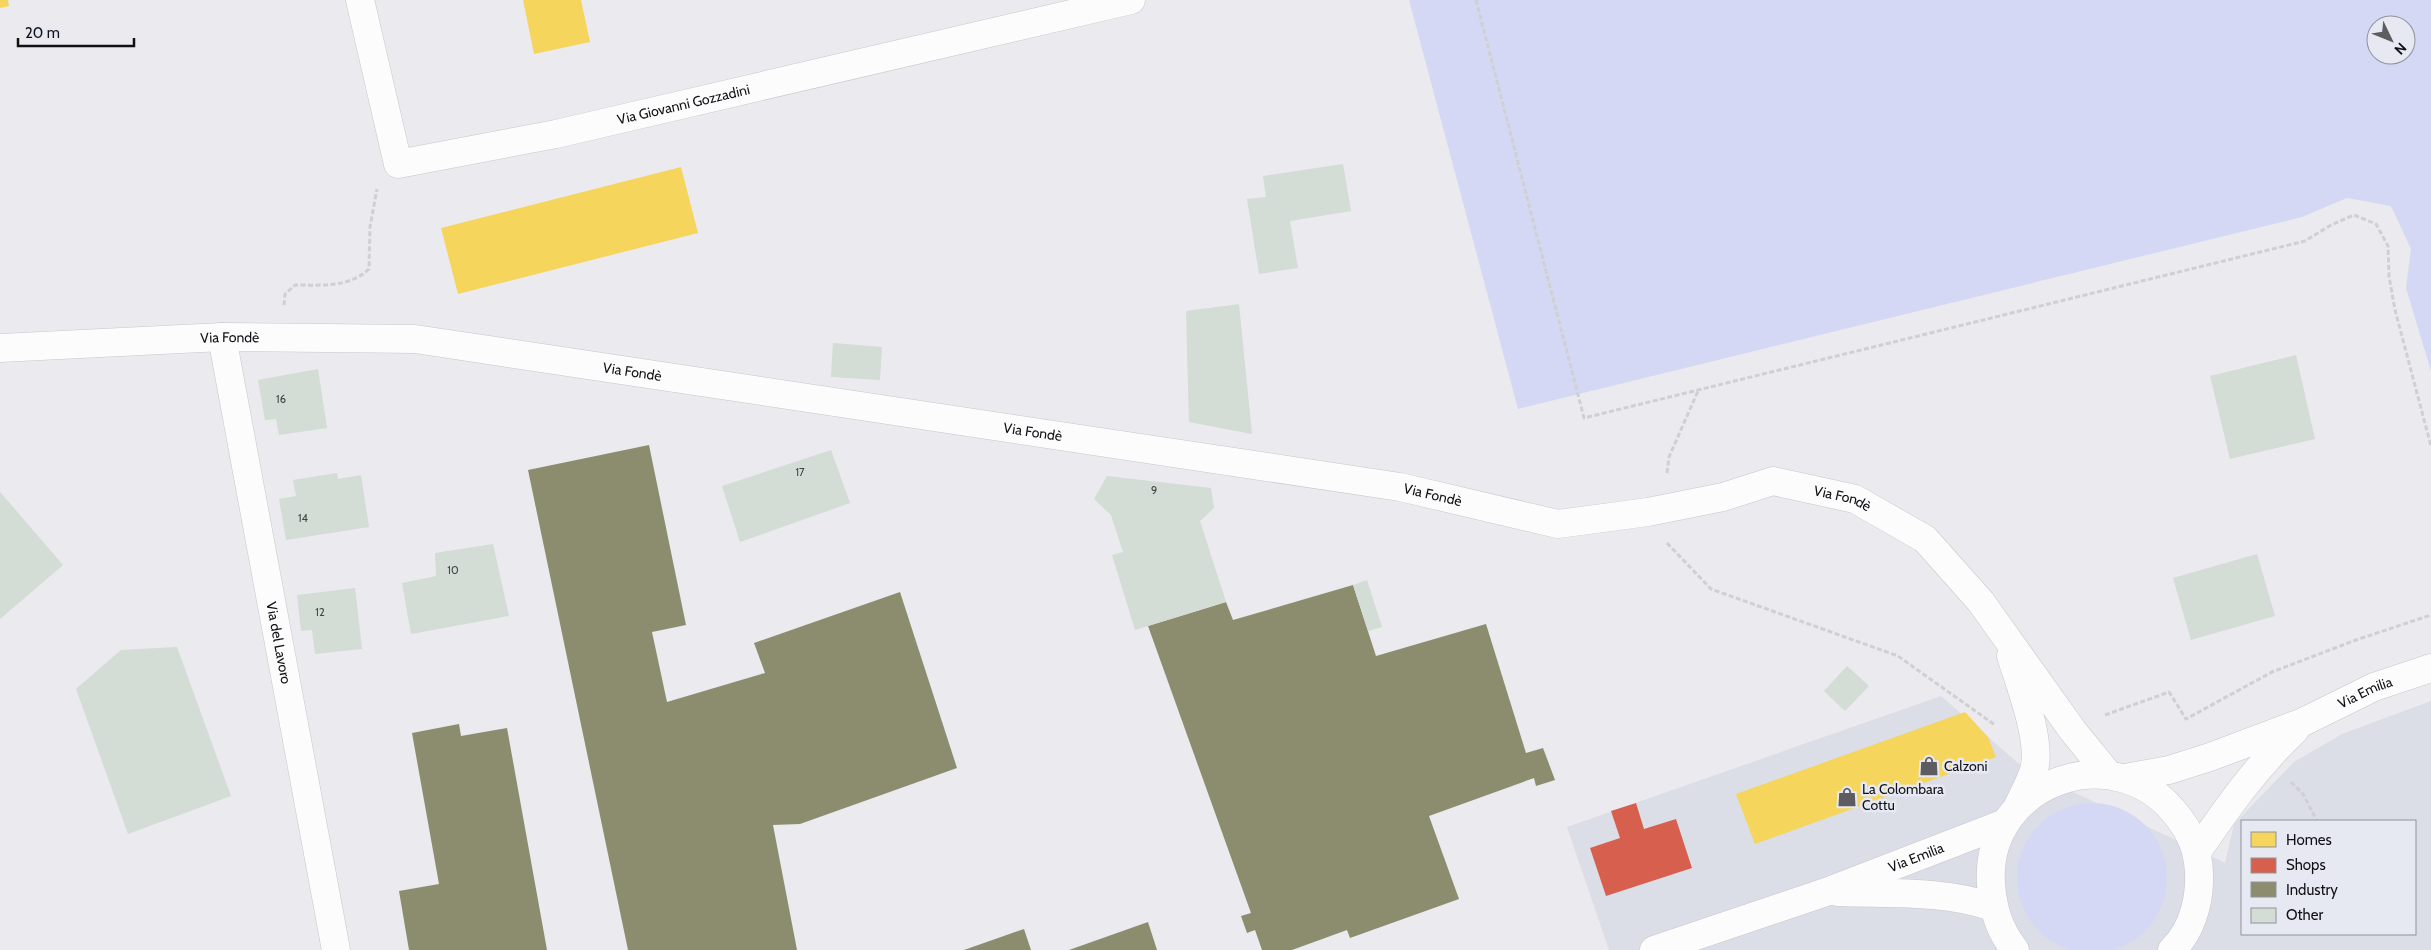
<svg xmlns="http://www.w3.org/2000/svg" width="2431" height="950" viewBox="0 0 2431 950" font-family="Cabin,sans-serif">
	<rect width="100%" height="100%" fill="#eaeaef"/>
	<path fill="#dbdde7" fill-rule="evenodd" d="M1941,696L2026,770L2225,863L2234,824L2294,762L2342,734L2431,701V950H1609L1567,827ZM2242,821H2415V934H2242Z"/>
	<g fill="#d5d8f4" fill-rule="evenodd">
		<path d="M1409,0H2431V371L2406,288L2411,249L2391,206L2347,198L2302,217L1518,409ZM2376,25H2406V55H2376Z"/>
		<circle cx="2092" cy="878" r="75"/>
	</g>
	<g fill="#f6d55c">
		<polygon points="0,0 8,0 9,6 0,8"/>
		<polygon points="523,0 581,0 590,42 534,54"/>
		<polygon points="681,167 698,233 458,294 441,228"/>
		<polygon points="1965,712 1988,737 1996,757 1755,844 1736,794"/>
	</g>
	<polygon fill="#d6604d" points="1636,803 1644,829 1676,819 1692,868 1606,896 1590,848 1620,838 1611,811"/>
	<g fill="#8c8c6e">
		<polygon points="649,445 686,625 652,632 667,702 765,673 754,643 900,592 957,768 800,824 773,825 797,950 628,950 528,470"/>
		<polygon points="1353,585 1376,656 1486,624 1526,753 1543,748 1555,780 1536,786 1534,778 1429,816 1459,899 1350,938 1347,930 1292,950 1262,950 1255,930 1247,933 1241,916 1251,913 1148,626 1226,602 1233,620"/>
		<polygon points="459,724 461,736 507,728 547,950 409,950 399,891 439,884 412,733"/>
		<polygon points="1148,922 1157,950 1069,950"/>
		<polygon points="1024,929 1031,950 964,950"/>
	</g>
	<g fill="#d3dcd5">
		<polygon points="1343,164 1351,211 1290,221 1298,268 1259,274 1247,199 1266,197 1263,176"/>
		<polygon points="1239,304 1252,434 1189,422 1186,311"/>
		<polygon points="833,343 882,347 880,380 831,377"/>
		<polygon points="2296,355 2315,439 2230,459 2210,376"/>
		<polygon points="318,369 327,428 279,435 276,419 265,420 258,380"/>
		<polygon points="831,450 850,503 740,542 722,486"/>
		<polygon points="337,473 338,479 361,475 369,527 286,540 279,499 296,496 293,480"/>
		<polygon points="1107,476 1211,488 1214,508 1200,521 1226,602 1135,630 1112,555 1123,552 1111,515 1094,499"/>
		<polygon points="0,492 63,565 0,619"/>
		<polygon points="493,544 509,616 411,634 402,583 436,576 435,553"/>
		<polygon points="2257,554 2275,616 2191,640 2173,578"/>
		<polygon points="1367,580 1382,627 1368,631 1353,585"/>
		<polygon points="355,588 362,649 315,654 312,630 301,631 297,595"/>
		<polygon points="177,647 231,796 128,834 76,689 121,650"/>
		<polygon points="1847,666 1869,686 1845,711 1824,691"/>
	</g>
	<g fill="none" stroke-linecap="round" stroke-linejoin="round">
		<defs>
			<g id="street">
				<path id="s1" d="M360,0L398,164L556,134L1131,0"/>
				<path id="s2" d="M222,337L336,950"/>
				<path id="s3" d="M0,348L222,337L415,339L1400,487L1558,524L1648,512L1723,497L1773,481L1855,499L1925,539L1981,602L2073,731L2108,774"/>
				<path d="M2011,656C2020,685 2042,741 2034,770C2030,783 2023,795 2018,806"/>
			</g>
			<g id="primary">
				<path id="s4" d="M2125,778L2169,770L2210,757L2303,722L2374,687L2431,668"/>
				<path d="M2197,852C2227,808 2256,767 2295,730"/>
				<path d="M1838,892C1890,894 1943,890 1993,907"/>
				<path id="s5" d="M1654,950L1826,892L2005,823"/>
				<path d="M2015,950C1999,930 1993,909 1991,884C1984,781 2118,734 2179,818C2189,831 2196,846 2198,862C2202,892 2195,928 2172,950"/>
			</g>
		</defs>
		<use href="#street" stroke="#c6c7cb" stroke-width="29"/>
		<use href="#primary" stroke="#c6c7cb" stroke-width="29"/>
		<g stroke="#d0d0d2" stroke-width="3" stroke-dasharray="5 2.5" stroke-linecap="butt">
			<polyline points="1476,0 1584,418 2305,241 2331,225 2354,215 2376,224 2388,246 2389,276 2395,310 2431,446"/>
			<path d="M284,305L285,294L295,285C321,285 349,288 369,269L370,227L377,189"/>
			<polyline points="1667,473 1669,457 1698,391"/>
			<polyline points="1667,543 1711,589 1898,656 1995,725"/>
			<polyline points="2105,715 2169,692 2186,719 2272,672 2356,640 2431,615"/>
			<polyline points="2291,782 2303,794 2317,821"/>
		</g>
		<use href="#street" stroke="#fcfcfd" stroke-width="28"/>
		<use href="#primary" stroke="#fcfcfd" stroke-width="28"/>
	</g>
	<defs>
		<symbol id="shop-bare" viewBox="-9 -9 18 18"><path d="M-5-2.5h2.3a2.7 3.5 0 0 1 5.4 0H5L5.5 6h-11ZM-1.5-2.5h3a1.5 2.3 0 0 0-3 0Z" fill="#5d5d61" stroke="#e7e9f2" stroke-width="2.5" paint-order="stroke"/></symbol>
	</defs>
	<g fill-rule="evenodd">
		<use href="#shop-bare" x="1915" y="752" width="28" height="28"/>
		<use href="#shop-bare" x="1833" y="783" width="28" height="28"/>
	</g>
	<g text-anchor="middle" dominant-baseline="central" stroke-width="5" stroke-linejoin="round" paint-order="stroke">
		<g font-size="11" fill="#424445">
			<text x="281" y="399">16</text>
			<text x="800" y="472">17</text>
			<text x="1154" y="490">9</text>
			<text x="303" y="518">14</text>
			<text x="453" y="570">10</text>
			<text x="320" y="612">12</text>
		</g>
		<g font-size="14" fill="#111115" stroke="#e7e9f2">
			<text stroke="none"><textPath href="#s1" startOffset="460">Via Giovanni Gozzadini</textPath></text>
			<text stroke="none"><textPath href="#s3" startOffset="230">Via Fondè</textPath></text>
			<text stroke="none"><textPath href="#s3" startOffset="635">Via Fondè</textPath></text>
			<text stroke="none"><textPath href="#s3" startOffset="1040">Via Fondè</textPath></text>
			<text stroke="none"><textPath href="#s3" startOffset="1445">Via Fondè</textPath></text>
			<text stroke="none"><textPath href="#s3" startOffset="1865">Via Fondè</textPath></text>
			<text stroke="none"><textPath href="#s2" startOffset="311">Via del Lavoro</textPath></text>
			<text stroke="none"><textPath href="#s4" startOffset="256">Via Emilia</textPath></text>
			<text stroke="none"><textPath href="#s5" startOffset="278">Via Emilia</textPath></text>
		</g>
		<g font-size="14" fill="#111115" stroke="#e7e9f2" text-anchor="start">
			<text x="1944" y="766">Calzoni</text>
			<text x="1862" y="789">La Colombara<tspan x="1862" dy="16">Cottu</tspan></text>
		</g>
	</g>
	<rect x="2241" y="820" width="175" height="115" fill="#e7e9f2" stroke="#91939a"/>
	<rect x="2251" y="832" width="25" height="15" fill="#f6d55c" stroke="#91939a"/>
	<text x="2286" y="845" font-size="15" fill="#111115">Homes</text>
	<rect x="2251" y="858" width="25" height="15" fill="#d6604d" stroke="#91939a"/>
	<text x="2286" y="870" font-size="15" fill="#111115">Shops</text>
	<rect x="2251" y="882" width="25" height="15" fill="#8c8c6e" stroke="#91939a"/>
	<text x="2286" y="895" font-size="15" fill="#111115">Industry</text>
	<rect x="2251" y="908" width="25" height="15" fill="#d3dcd5" stroke="#91939a"/>
	<text x="2286" y="920" font-size="15" fill="#111115">Other</text>
	<g transform="translate(2391 40) rotate(133)"><circle r="24" fill="#e7e9f2" stroke="#91939a"/>
	<path d="M0-4L9 19L0 12L-9 19Z" fill="#5d5d61"/>
	<text y="-8" font-size="14" font-weight="bold" text-anchor="middle" fill="#111115">N</text>
	</g>
	<path d="M18 38v8h116v-8" fill="none" stroke="#111115" stroke-width="2.5"/>
	<text x="25" y="38" font-size="15" fill="#111115" stroke="#e7e9f2" stroke-width="4" paint-order="stroke">20 m</text>
</svg>
